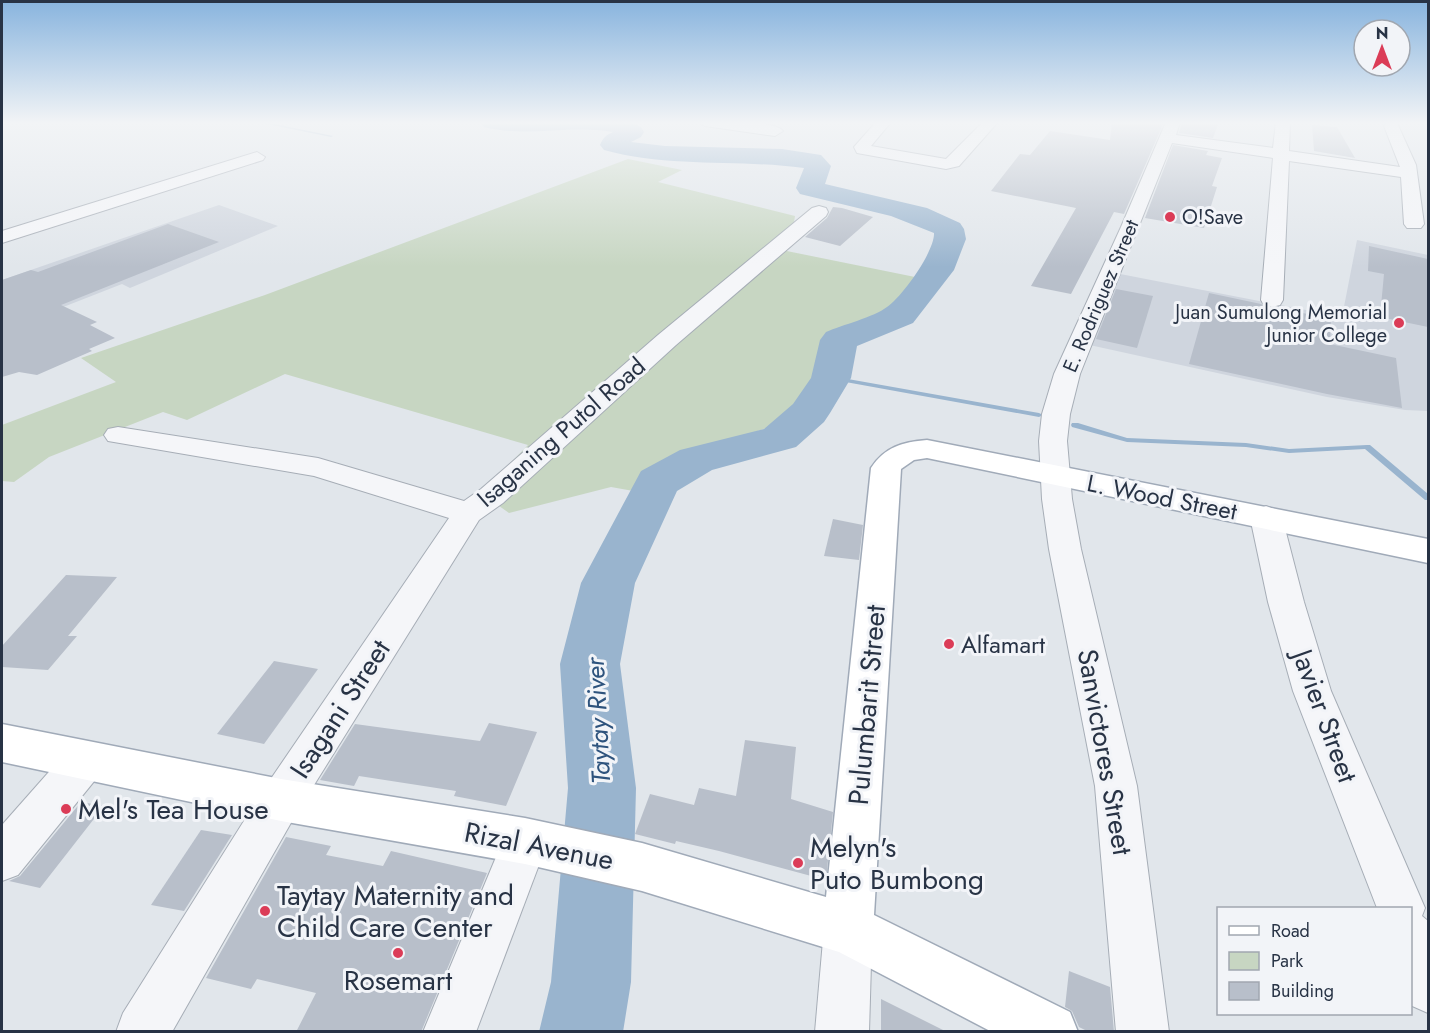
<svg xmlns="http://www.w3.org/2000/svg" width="1430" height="1033" viewBox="0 0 1430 1033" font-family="Jost,sans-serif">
	<rect width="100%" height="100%" fill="#e1e6eb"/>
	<g fill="#cfd5de">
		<polygon points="219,205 278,226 130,288 122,284 2,331 2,280"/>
		<polygon points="1357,240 1428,255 1428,411 1405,410 1327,397 1085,344 1115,273 1342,317"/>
	</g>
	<polygon fill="#c7d6c2" points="628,159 682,170 658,182 795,216 794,222 767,247 915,277 893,312 833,335 819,380 770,427 698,450 650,475 639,492 611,487 509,513 481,493 528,445 285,374 187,420 163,412 49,457 14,482 2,481 2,425 116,382 81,358 265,295"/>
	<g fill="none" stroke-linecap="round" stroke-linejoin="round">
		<g fill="#99b4ce" fill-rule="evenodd">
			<polygon points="257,122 265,122 333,136 331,137"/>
			<polygon points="831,376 1039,413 1043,415 1039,417 829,379 828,378"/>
			<polygon points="1072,423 1078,423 1127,438 1246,443 1289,449 1367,445 1370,445 1428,494 1428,500 1425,500 1365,449 1289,453 1246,447 1127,442 1072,427 1071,425"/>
		</g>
		<path fill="#99b4ce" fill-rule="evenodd" d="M480,122H631L641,127L644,132L641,137L631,142L665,146L782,149L821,155L831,166L825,184L927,208L960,223L964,229L966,239L954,270L913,323L857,346L851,378L830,413L824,422L796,447L712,470L677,491L635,583L620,664L636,788L631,982L623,1032H539L551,982L568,788L560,664L581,583L641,471L680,450L764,429L793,404L811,378L820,340L826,332C842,325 874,317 887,307C902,297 935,251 934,233L891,216L800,194L796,188L804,168C737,159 670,168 604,150L600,145C603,138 606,135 613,132C570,124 527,138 484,127Z"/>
	</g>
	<g fill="#b8bfca">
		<polygon points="1112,122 1164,122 1124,214 1114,212 1071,294 1031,286 1076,208 991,191 1020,154 1030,155 1050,131 1110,140"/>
		<polygon points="1182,122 1219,122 1213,138 1179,133"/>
		<polygon points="1312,125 1337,127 1355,158 1314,151"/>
		<polygon points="1173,145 1208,151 1206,155 1222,158 1212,186 1217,187 1204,228 1145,218"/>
		<polygon points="833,207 842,208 873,217 840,246 805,237 827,218"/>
		<polygon points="168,224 219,242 61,305 97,322 90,325 115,338 89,349 92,351 37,375 19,372 2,377 2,280 31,270 38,272"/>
		<polygon points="1369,246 1428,259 1428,327 1380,317 1384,274 1368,271"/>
		<polygon points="1116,289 1153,296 1137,348 1096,339"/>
		<polygon points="1209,293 1261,304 1271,309 1279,308 1331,319 1330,344 1396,358 1402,408 1327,394 1189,364"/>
		<polygon points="833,519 863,525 859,560 824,556"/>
		<polygon points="66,575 117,577 68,636 77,636 48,670 2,667 2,646"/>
		<polygon points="274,661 318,669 264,744 217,734"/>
		<polygon points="489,723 537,732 506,806 454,796 456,791 359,776 354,786 320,780 355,724 480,741"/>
		<polygon points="745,740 796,747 791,799 833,812 826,880 719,851 676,841 675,844 635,834 650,794 694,805 699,788 736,796"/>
		<polygon points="81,802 104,806 40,888 9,881 20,876"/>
		<polygon points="201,830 232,835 184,911 151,905"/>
		<polygon points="286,837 331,846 326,855 383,866 391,851 487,873 421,1032 296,1032 316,993 257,979 251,989 206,978"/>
		<polygon points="1069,971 1110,987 1114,1032 1089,1032 1079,1027 1072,1011 1065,1007"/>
		<polygon points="881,999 947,1032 881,1032"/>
	</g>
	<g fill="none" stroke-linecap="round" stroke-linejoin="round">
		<defs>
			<g id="minor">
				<path d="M698,122C715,122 772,119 783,131L775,136L705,126Z"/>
				<polygon points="876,122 891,122 871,146 946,159 983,122 998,122 959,166 946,169 857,153 854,147"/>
				<polygon points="1166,122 1180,122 1176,135 1273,148 1276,122 1290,122 1289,151 1400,167 1384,126 1387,123 1397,123 1416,165 1424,224 1421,228 1407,228 1404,224 1401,177 1289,161 1283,300 1280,305 1272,307 1264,305 1261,300 1273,158 1172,143 1080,374 1070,414 1067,441 1072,499 1081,549 1137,786 1169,1032 1116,1032 1095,786 1049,549 1042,499 1039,441 1042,414 1054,374 1121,227"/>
				<polygon points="257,152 265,157 263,160 2,243 2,231"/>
				<polygon points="819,206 826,208 828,212 826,216 676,345 503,503 479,520 296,814 172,1032 116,1032 123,1013 266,786 449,518 314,476 108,441 104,435 108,429 118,427 318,458 464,501 481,489 658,335 812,208"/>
				<polygon points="1266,506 1277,510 1282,517 1304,602 1331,691 1425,908 1422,916 1428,921 1428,1013 1410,1005 1410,908 1377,908 1293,691 1268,602 1250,517 1255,510"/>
				<polygon points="85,742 100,748 106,761 100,774 18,875 2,881 2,825 70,748"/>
				<polygon points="525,819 541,826 548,841 476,1032 423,1032 509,826"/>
				<polygon points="848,905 865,912 872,929 869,1032 815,1032 824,929 831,912"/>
			</g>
			<path id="major" d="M927,440L1428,539V563L927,458L914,460L901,469L874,915L1070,1012L1078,1032H992L839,952L642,891L525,864L281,821L2,762V724L281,779L525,818L642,843L826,897L871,468C885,447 902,442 927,440Z"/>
		</defs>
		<use href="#minor" stroke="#a6adb6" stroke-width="2"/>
		<use href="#major" stroke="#a0aab8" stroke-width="3"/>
		<use href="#minor" fill="#f5f6f9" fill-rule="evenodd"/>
		<use href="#major" fill="#fff" fill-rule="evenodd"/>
	</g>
	<linearGradient id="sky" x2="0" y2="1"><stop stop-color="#88b4de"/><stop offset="0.46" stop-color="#f2f4f6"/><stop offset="1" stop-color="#f2f4f6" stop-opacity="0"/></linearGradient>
	<rect width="1430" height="267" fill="url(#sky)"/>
	<g fill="#db3c57" stroke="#f2f4f8" stroke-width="2">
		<circle cx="1170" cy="217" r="6"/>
		<circle cx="1399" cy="323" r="6"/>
		<circle cx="949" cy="644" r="6"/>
		<circle cx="66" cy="809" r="6"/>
		<circle cx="798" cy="863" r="6"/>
		<circle cx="265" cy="911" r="6"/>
		<circle cx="398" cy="953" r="6"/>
	</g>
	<g text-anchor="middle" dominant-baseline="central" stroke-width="6" stroke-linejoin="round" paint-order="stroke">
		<g font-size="20" fill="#283345" stroke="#f2f4f8" text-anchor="start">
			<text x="1182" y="217">O!Save</text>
			<text x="1387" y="312" text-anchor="end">Juan Sumulong Memorial<tspan x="1387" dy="23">Junior College</tspan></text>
		</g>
		<g font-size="20" fill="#283345" stroke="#f2f4f8">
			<text transform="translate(1101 296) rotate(-67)">E. Rodriguez Street</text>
		</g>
		<g font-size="24" fill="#283345" stroke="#f2f4f8">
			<text transform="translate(561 432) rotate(-41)">Isaganing Putol Road</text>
			<text transform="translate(1162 497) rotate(11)">L. Wood Street</text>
		</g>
		<g font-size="24" fill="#283345" stroke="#f2f4f8" text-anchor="start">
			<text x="961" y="644">Alfamart</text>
		</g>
		<g font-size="26" font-style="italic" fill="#2e537d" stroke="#f2f4f8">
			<text transform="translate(598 721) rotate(-93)">Taytay River</text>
		</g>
		<g font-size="28" fill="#283345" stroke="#f2f4f8">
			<text transform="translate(867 705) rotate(-85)">Pulumbarit Street</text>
			<text transform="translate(340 709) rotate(-57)">Isagani Street</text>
			<text transform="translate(1325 716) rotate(70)">Javier Street</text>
			<text transform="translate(1105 752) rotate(80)">Sanvictores Street</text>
			<text transform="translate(539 846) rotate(11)">Rizal Avenue</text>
		</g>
		<g font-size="28" fill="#283345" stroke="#f2f4f8" text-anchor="start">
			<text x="78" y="809">Mel's Tea House</text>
			<text x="810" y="847">Melyn's<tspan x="810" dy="32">Puto Bumbong</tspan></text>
			<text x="277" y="895">Taytay Maternity and<tspan x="277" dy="32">Child Care Center</tspan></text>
			<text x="398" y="980" text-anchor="middle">Rosemart</text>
		</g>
	</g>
	<rect width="1430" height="1033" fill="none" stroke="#283345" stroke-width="6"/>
	<rect x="1217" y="907" width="195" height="108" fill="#f2f4f8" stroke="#a1a7b0" stroke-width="1.5"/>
	<rect x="1229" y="926" width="30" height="9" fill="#ffffff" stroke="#a1a7b0" stroke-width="1.5"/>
	<text x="1271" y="937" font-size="18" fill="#283345">Road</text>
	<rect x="1229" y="952" width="30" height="18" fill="#c7d6c2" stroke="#a1a7b0" stroke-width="1.5"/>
	<text x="1271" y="967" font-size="18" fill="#283345">Park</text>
	<rect x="1229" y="982" width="30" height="18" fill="#b8bfca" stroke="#a1a7b0" stroke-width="1.5"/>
	<text x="1271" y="997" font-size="18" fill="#283345">Building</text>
	<g transform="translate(1382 48)"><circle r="28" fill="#f2f4f8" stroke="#a1a7b0" stroke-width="1.5"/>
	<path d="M0-4.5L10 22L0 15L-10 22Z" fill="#db3c57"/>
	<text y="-9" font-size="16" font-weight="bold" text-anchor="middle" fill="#283345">N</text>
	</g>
</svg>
